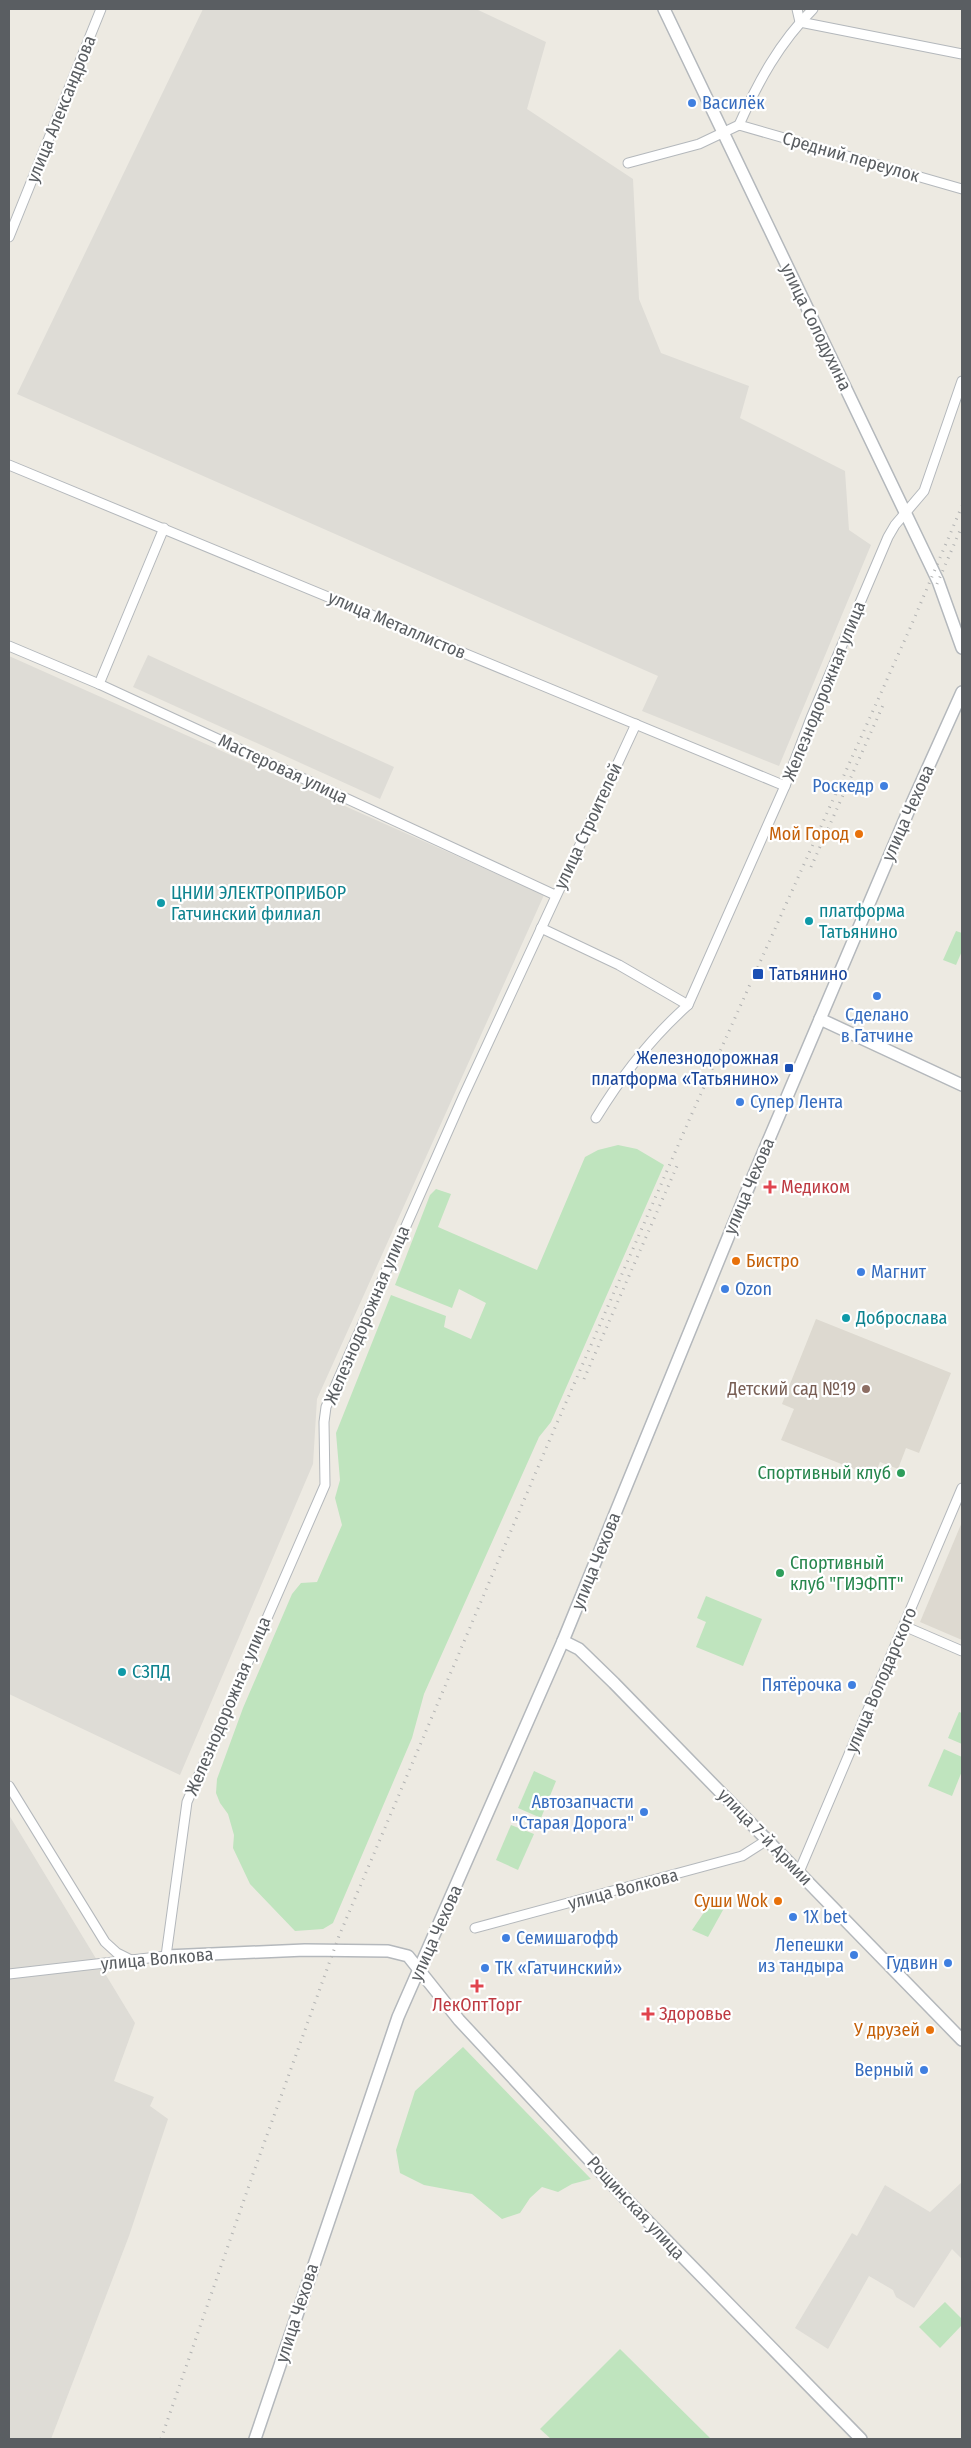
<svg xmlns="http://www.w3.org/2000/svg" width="971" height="2448" viewBox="0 0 971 2448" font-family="'Fira Sans Condensed',sans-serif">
	<rect width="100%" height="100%" fill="#edeae2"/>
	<g fill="#dedcd6">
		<polygon points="203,9 476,9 546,42 527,109 633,179 639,299 661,353 749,386 740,418 845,471 849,530 871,545 779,766 642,711 658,676 17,394"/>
		<polygon points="148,655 394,767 380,799 133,687"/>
		<polygon points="9,656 544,895 317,1399 313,1464 180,1775 9,1694"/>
		<polygon points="9,1815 135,2023 114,2081 154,2097 150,2106 168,2119 129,2236 51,2439 9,2439"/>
		<polygon points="962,2182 962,2259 952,2249 914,2308 896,2297 893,2290 869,2276 828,2349 795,2328 852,2233 857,2236 885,2185 930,2212"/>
	</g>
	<g fill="#ddd9d0">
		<polygon points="816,1319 951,1373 919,1453 906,1448 898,1469 880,1462 874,1477 781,1440 794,1409 782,1404"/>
		<polygon points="962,1522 962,1640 920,1622"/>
	</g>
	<g fill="#bfe4be">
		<polygon points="956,931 962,933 962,951 956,965 943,960"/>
		<polygon points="618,1145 637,1149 664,1165 551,1422 539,1437 424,1694 412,1738 333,1923 323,1929 295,1931 250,1884 233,1848 234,1835 228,1814 220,1803 216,1793 217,1779 243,1708 292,1594 301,1583 317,1582 342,1525 335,1498 340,1480 336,1433 391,1295 446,1316 444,1327 471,1339 486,1303 459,1289 452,1308 395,1285 430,1195 436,1189 451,1194 438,1227 537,1270 585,1157 598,1150"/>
		<polygon points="706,1596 762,1619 743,1666 696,1647 706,1622 697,1618"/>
		<polygon points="959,1712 962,1713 962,1744 948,1738"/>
		<polygon points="944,1749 962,1757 962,1771 952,1796 928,1786"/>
		<polygon points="534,1771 556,1781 541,1818 518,1808"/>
		<polygon points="511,1825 534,1834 518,1870 496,1860"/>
		<polygon points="709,1905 723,1910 708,1937 692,1930"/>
		<polygon points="463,2047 591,2179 572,2184 558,2192 542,2187 530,2198 520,2213 502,2219 472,2194 424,2185 400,2173 396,2150 415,2091"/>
		<polygon points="945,2302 962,2319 962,2325 940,2348 919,2327"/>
		<polygon points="620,2349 711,2439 551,2439 540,2429"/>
	</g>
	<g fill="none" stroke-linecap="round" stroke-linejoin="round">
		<defs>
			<g id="minor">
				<polyline points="797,9 800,22 962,54"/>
				<polyline points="739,125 962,189"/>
				<path d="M739,125C758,82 779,43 813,9"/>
				<polyline points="628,163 699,144 739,125"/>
				<polyline points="9,237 101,9"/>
				<polyline points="9,465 785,786"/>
				<polyline points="9,646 99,684 555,895"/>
				<polyline points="99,684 164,528"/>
				<polyline points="541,928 619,965 688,1005"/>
				<path d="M596,1118C621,1077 652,1037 688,1005L785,786L811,718L888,537L895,525L924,491L962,381"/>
				<polyline points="904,1626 962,1651"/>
				<polyline points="9,1786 105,1942 117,1953 131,1960"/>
				<polyline points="799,1872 962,1488"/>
				<polyline points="475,1928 742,1856 767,1840"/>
				<polyline points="9,1974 166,1956 187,1802 325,1485 324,1422 326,1407 463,1097 636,724"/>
			</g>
			<g id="tertiary">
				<polyline points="664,9 938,581 962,648"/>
				<polyline points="820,1019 962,1085"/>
				<polyline points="563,1641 579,1649 614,1683 962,2040"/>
				<polyline points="166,1956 305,1950 388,1951 408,1956 459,2020 622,2195 861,2439"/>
				<polyline points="255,2439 398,2017 563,1641 747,1191 908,812 962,692"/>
			</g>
		</defs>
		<use href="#minor" stroke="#b4b8bc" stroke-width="11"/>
		<use href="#tertiary" stroke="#b4b8bc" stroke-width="14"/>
		<use href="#minor" stroke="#fff" stroke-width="9"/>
		<use href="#tertiary" stroke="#fff" stroke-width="11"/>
		<g stroke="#b1b2b2" stroke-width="3" stroke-dasharray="1 6" stroke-linecap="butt">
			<polyline points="937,584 962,526"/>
			<polyline points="811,867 884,703"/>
			<polyline points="584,1379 677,1166"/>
			<polyline points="161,2439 254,2171 339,1936 547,1446 690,1118 911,626 962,506"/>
		</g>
	</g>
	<g fill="#3f7fe0" stroke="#fff" stroke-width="2">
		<circle cx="692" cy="103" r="5"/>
		<circle cx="884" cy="786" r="5"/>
		<circle cx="877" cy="996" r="5"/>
		<circle cx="740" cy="1102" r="5"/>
		<circle cx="861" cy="1272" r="5"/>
		<circle cx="725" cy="1289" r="5"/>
		<circle cx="852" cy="1685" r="5"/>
		<circle cx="644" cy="1812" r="5"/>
		<circle cx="793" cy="1917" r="5"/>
		<circle cx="506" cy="1938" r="5"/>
		<circle cx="854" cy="1955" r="5"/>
		<circle cx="948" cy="1963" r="5"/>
		<circle cx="485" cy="1968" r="5"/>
		<circle cx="924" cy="2070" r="5"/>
	</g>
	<g fill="#e8710a" stroke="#fff" stroke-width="2">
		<circle cx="859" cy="834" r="5"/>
		<circle cx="736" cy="1261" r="5"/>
		<circle cx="778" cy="1901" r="5"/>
		<circle cx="930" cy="2030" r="5"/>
	</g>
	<g fill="#0f9aa8" stroke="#fff" stroke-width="2">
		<circle cx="161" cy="903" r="5"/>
		<circle cx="809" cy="921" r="5"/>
		<circle cx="846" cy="1318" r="5"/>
		<circle cx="122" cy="1672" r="5"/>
	</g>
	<g fill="#1a4fb4" stroke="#fff" stroke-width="2">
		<rect x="752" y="968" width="12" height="12" rx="2.5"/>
		<rect x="784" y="1063" width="10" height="10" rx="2.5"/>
	</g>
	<g fill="#e0444e" stroke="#fff" stroke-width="2">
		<path d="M767.5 1179.5h5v5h5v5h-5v5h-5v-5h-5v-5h5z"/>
		<path d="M474.5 1978.5h5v5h5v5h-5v5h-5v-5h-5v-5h5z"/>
		<path d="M645.5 2006.5h5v5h5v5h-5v5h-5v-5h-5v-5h5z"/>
	</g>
	<circle fill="#8d6e63" stroke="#fff" stroke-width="2" cx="866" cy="1389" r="5"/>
	<g fill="#2e9e5b" stroke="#fff" stroke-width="2">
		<circle cx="901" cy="1473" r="5"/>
		<circle cx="780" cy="1573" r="5"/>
	</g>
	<g text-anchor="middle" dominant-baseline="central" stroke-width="4.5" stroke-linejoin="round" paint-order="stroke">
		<g font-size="18" fill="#366cbe" stroke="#fff" text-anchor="start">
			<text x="702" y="103">Василёк</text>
			<text x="874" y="786" text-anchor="end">Роскедр</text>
			<text x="877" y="1015" text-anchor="middle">Сделано<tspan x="877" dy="21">в Гатчине</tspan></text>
			<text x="750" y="1102">Супер Лента</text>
			<text x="871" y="1272">Магнит</text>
			<text x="735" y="1289">Ozon</text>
			<text x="842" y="1685" text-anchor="end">Пятёрочка</text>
			<text x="634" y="1802" text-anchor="end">Автозапчасти<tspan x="634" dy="21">"Старая Дорога"</tspan></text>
			<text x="803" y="1917">1X bet</text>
			<text x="516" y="1938">Семишагофф</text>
			<text x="844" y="1945" text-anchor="end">Лепешки<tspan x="844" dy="21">из тандыра</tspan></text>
			<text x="938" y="1963" text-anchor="end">Гудвин</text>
			<text x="495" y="1968">ТК «Гатчинский»</text>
			<text x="914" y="2070" text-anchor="end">Верный</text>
		</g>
		<g font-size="18" fill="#5a5e62" stroke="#fff">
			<text transform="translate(61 109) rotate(-68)">улица Александрова</text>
			<text transform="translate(851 157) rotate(16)">Средний переулок</text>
			<text transform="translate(816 327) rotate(64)">улица Солодухина</text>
			<text transform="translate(397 625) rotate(23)">улица Металлистов</text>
			<text transform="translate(824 691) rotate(-68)">Железнодорожная улица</text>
			<text transform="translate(283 769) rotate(25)">Мастеровая улица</text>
			<text transform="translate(908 813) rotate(-66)">улица Чехова</text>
			<text transform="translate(588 826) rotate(-65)">улица Строителей</text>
			<text transform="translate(749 1186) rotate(-67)">улица Чехова</text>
			<text transform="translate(367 1315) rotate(-67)">Железнодорожная улица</text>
			<text transform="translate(596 1561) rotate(-68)">улица Чехова</text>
			<text transform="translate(881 1680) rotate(-67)">улица Володарского</text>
			<text transform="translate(228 1706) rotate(-67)">Железнодорожная улица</text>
			<text transform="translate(765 1837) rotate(46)">улица 7-й Армии</text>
			<text transform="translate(623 1889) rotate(-15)">улица Волкова</text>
			<text transform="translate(436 1933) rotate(-66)">улица Чехова</text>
			<text transform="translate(157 1959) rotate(-5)">улица Волкова</text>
			<text transform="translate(636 2208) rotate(47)">Рощинская улица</text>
			<text transform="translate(297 2313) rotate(-72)">улица Чехова</text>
		</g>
		<g font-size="18" fill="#c56008" stroke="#fff" text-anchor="end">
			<text x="849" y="834">Мой Город</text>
			<text x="746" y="1261" text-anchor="start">Бистро</text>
			<text x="768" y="1901">Суши Wok</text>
			<text x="920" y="2030">У друзей</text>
		</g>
		<g font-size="18" fill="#0d838f" stroke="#fff" text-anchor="start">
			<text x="171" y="893">ЦНИИ ЭЛЕКТРОПРИБОР<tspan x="171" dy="21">Гатчинский филиал</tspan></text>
			<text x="819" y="911">платформа<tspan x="819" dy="21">Татьянино</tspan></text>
			<text x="856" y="1318">Доброслава</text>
			<text x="132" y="1672">СЗПД</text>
		</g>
		<g font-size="18" fill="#164399" stroke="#fff" text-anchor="start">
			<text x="769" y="974">Татьянино</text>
			<text x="779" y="1058" text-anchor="end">Железнодорожная<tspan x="779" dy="21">платформа «Татьянино»</tspan></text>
		</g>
		<g font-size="18" fill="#be3a42" stroke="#fff" text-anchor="start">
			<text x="781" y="1187">Медиком</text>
			<text x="477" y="2005" text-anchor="middle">ЛекОптТорг</text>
			<text x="659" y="2014">Здоровье</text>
		</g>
		<g font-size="18" fill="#785e54" stroke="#fff" text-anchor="end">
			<text x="856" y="1389">Детский сад №19</text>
		</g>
		<g font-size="18" fill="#27864d" stroke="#fff" text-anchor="end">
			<text x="891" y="1473">Спортивный клуб</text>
			<text x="790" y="1563" text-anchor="start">Спортивный<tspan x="790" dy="21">клуб "ГИЭФПТ"</tspan></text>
		</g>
	</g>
	<rect width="971" height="2448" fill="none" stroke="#5a5e62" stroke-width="20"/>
</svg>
